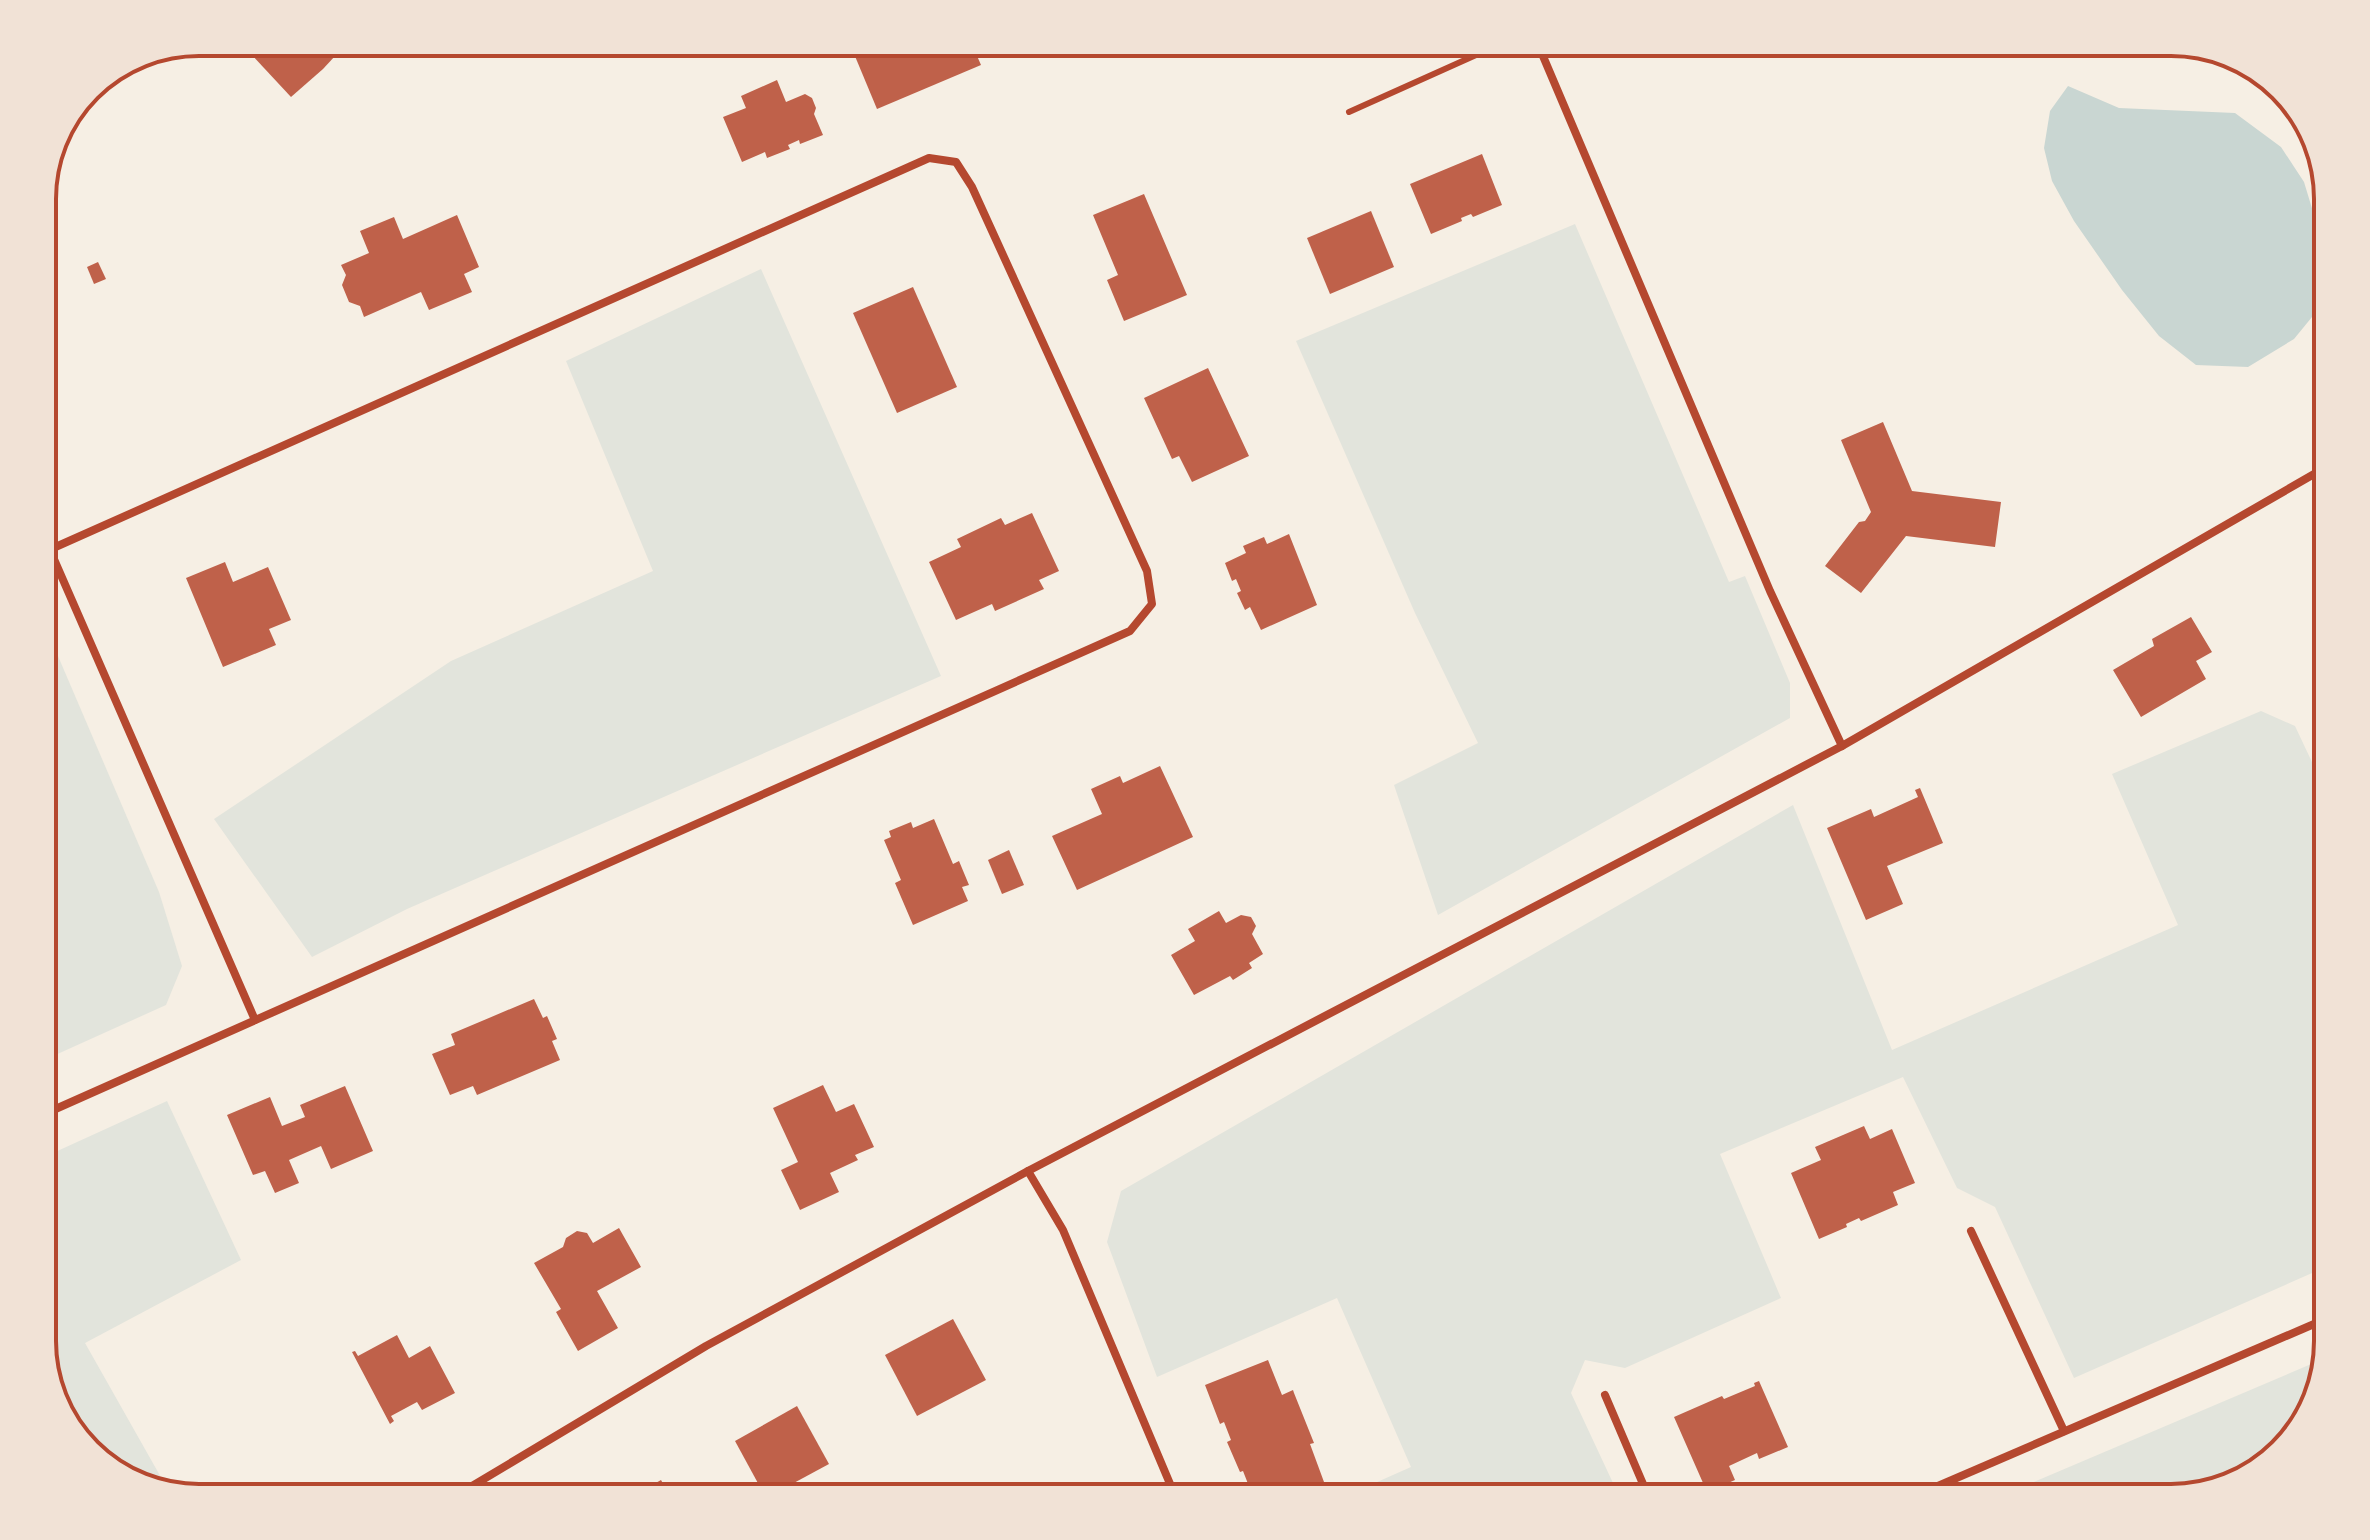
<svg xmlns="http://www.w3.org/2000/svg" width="2370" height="1540" viewBox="0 0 2370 1540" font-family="'Roboto Condensed',sans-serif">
	<rect width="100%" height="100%" fill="#f6efe4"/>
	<g fill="#e2e4dc">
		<polygon points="1575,224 1729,582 1745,576 1790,683 1790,718 1438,915 1394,785 1478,743 1415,613 1296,341"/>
		<polygon points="761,269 941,676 407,909 312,957 214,819 451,661 653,571 566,361"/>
		<polygon points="42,626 46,628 159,892 182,966 166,1005 42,1061"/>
		<polygon points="2261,711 2295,726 2328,796 2328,1266 2074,1378 1995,1207 1957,1188 1903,1077 1720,1154 1781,1298 1625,1368 1585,1360 1571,1393 1620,1498 1341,1498 1411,1467 1337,1298 1157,1377 1107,1242 1121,1191 1793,805 1892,1050 2178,925 2112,774"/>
		<polygon points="167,1101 241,1260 85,1343 167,1488 112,1472 63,1420 42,1351 42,1158"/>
		<polygon points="2323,1359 2302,1428 2249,1477 2172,1498 1996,1498"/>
	</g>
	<polygon fill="#c9d6d2" points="2068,86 2119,108 2235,113 2281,147 2304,182 2328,261 2328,274 2312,317 2294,339 2248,367 2196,365 2159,336 2122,290 2074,221 2052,181 2044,148 2050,111"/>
	<g fill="#bf614a">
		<polygon points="266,42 348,42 323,69 291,97 252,55"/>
		<polygon points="355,42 372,42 363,50"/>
		<polygon points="868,42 971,42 981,65 877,109 852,49"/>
		<polygon points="777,80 786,102 805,94 812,98 816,108 814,114 823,135 800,144 799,140 788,145 790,149 767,158 765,152 742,162 723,117 746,108 741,96"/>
		<polygon points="1482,154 1502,205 1473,217 1471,214 1461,218 1462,221 1431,234 1410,184"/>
		<polygon points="1144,194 1187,295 1124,321 1107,280 1118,275 1093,215"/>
		<polygon points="1371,211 1394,267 1330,294 1307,238"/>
		<polygon points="457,215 479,267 464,274 472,292 429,310 421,292 364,317 360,306 349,302 342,285 346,275 341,265 369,253 360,231 394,217 403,239"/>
		<polygon points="98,262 106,279 94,284 87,267"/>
		<polygon points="913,287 957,387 897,413 853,313"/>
		<polygon points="1208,368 1249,456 1192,482 1179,456 1172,459 1144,398"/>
		<polygon points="1883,422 1912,491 2001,502 1995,547 1906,536 1861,593 1825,566 1859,522 1865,521 1871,512 1841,440"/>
		<polygon points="1032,513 1059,571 1039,580 1044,589 995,611 992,604 956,620 929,562 961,547 957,539 1001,518 1005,525"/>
		<polygon points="1289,534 1317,605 1261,630 1250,607 1245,610 1237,593 1241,591 1236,579 1232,581 1225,563 1246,553 1243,546 1264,537 1267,544"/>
		<polygon points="225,562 233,582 268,567 291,620 269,629 276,645 223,667 186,578"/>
		<polygon points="2191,617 2212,652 2196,661 2206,679 2141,717 2113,670 2154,646 2152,639"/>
		<polygon points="1160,766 1193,837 1077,890 1052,836 1102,814 1091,789 1120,776 1123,783"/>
		<polygon points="1920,788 1943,843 1887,866 1903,904 1866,920 1827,828 1871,809 1874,817 1918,797 1915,790"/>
		<polygon points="934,819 953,864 959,861 969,885 962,887 968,901 913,925 895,883 901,880 884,840 891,837 889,831 911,822 913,828"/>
		<polygon points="1009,850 1024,885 1002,894 988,860"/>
		<polygon points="1219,911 1226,923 1241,915 1251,917 1256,926 1252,934 1263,954 1249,963 1252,968 1233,980 1230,976 1194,995 1171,955 1195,941 1188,929"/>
		<polygon points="534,999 543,1018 547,1016 557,1039 552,1041 560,1060 477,1095 473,1086 450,1095 432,1054 455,1045 451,1034"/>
		<polygon points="823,1085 836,1112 854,1104 874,1147 855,1155 858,1160 830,1173 839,1192 800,1210 781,1170 798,1162 773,1108"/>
		<polygon points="345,1086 373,1151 331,1169 321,1146 289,1160 299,1183 275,1193 265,1171 253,1175 227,1115 270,1097 282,1126 305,1117 300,1105"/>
		<polygon points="1864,1126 1870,1139 1892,1129 1915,1183 1893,1192 1898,1205 1861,1221 1859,1218 1846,1224 1847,1227 1819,1239 1791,1173 1821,1160 1815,1147"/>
		<polygon points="619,1228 641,1267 597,1291 618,1328 578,1351 556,1312 561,1309 534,1263 563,1247 566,1238 577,1231 587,1233 593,1243"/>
		<polygon points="953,1319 986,1380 917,1416 885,1355"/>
		<polygon points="397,1335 409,1358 430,1346 455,1393 422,1410 417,1402 391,1416 394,1421 390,1424 352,1352 355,1351 358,1356"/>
		<polygon points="1268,1360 1282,1395 1293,1390 1294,1393 1314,1443 1310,1444 1324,1482 1284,1498 1255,1498 1252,1494 1243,1471 1240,1472 1227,1442 1231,1440 1224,1422 1220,1424 1205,1385"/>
		<polygon points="1759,1381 1788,1447 1759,1459 1757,1453 1729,1466 1735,1480 1707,1492 1674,1417 1722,1396 1724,1399 1755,1386 1754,1383"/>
		<polygon points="797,1406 829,1464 766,1498 735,1441"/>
		<polygon points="661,1480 671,1498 629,1498"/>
	</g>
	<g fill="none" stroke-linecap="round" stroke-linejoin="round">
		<polyline stroke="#b5482f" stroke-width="6" points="1349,112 1505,42"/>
		<g stroke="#b5482f" stroke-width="8">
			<polyline points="1537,42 1770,591 1842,746"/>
			<polyline points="50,550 255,1020"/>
			<polyline points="42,553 929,158 956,162 972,187 1147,571 1152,604 1130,631 42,1115"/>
			<polyline points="1028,1171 1063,1230 1176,1498"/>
			<polyline points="1971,1231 2064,1431"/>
			<polyline points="1605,1395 1649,1498"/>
			<polyline points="452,1498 706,1346 1028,1171 1842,746 2328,466"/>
			<polyline points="1910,1498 2328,1318"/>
		</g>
	</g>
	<path d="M0 0H2370V1540H0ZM199 56H2171A143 143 0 0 1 2314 199V1341A143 143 0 0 1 2171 1484H199A143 143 0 0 1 56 1341V199A143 143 0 0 1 199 56Z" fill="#f1e2d6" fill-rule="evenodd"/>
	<path fill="none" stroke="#b5482f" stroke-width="4" d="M199 56H2171A143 143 0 0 1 2314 199V1341A143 143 0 0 1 2171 1484H199A143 143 0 0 1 56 1341V199A143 143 0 0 1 199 56Z"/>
</svg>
